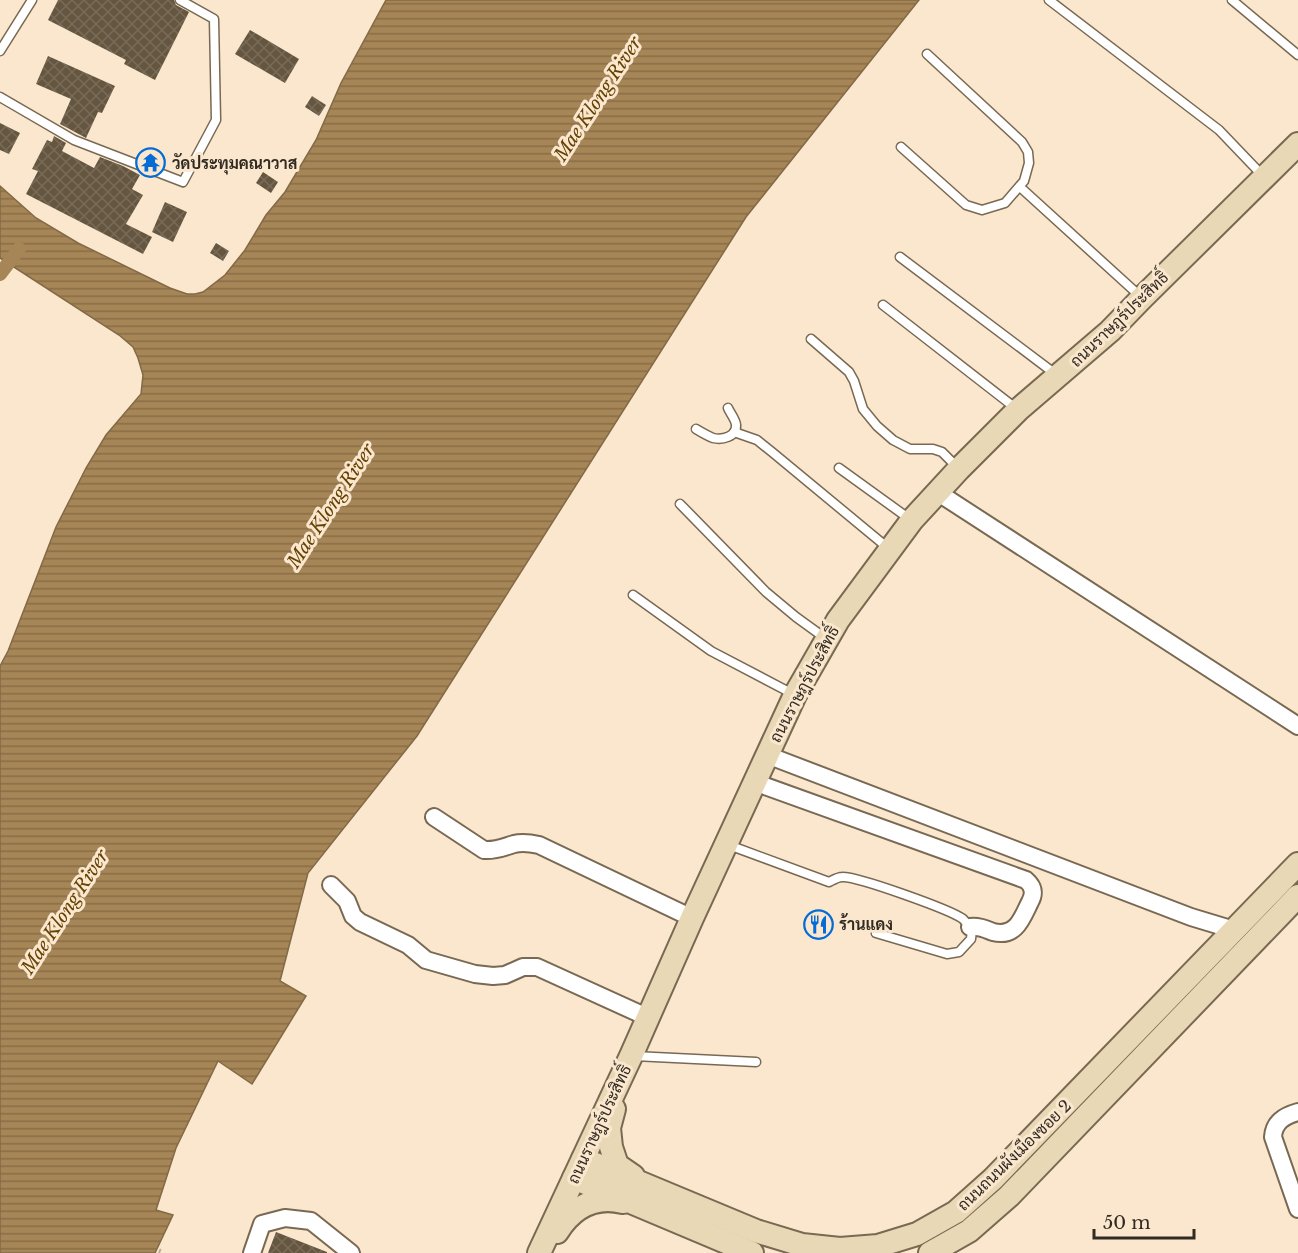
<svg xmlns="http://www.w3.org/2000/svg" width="1298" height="1253" viewBox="0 0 1298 1253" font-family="'Libre Baskerville',Sarabun,serif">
	<defs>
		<pattern id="water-rules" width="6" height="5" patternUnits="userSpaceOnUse" patternTransform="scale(1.5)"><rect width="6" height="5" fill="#a68556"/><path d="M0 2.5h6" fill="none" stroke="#886d47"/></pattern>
		<pattern id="building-cross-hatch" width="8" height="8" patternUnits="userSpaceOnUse" patternTransform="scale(1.5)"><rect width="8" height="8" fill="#655640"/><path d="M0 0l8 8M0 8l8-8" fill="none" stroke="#786b59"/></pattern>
	</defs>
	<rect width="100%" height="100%" fill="#fae7ce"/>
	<polygon fill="url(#water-rules)" stroke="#836a46" stroke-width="1.5" points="386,0 919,0 746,217 417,736 308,873 280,981 306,996 252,1084 218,1061 176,1148 156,1210 173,1215 155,1253 0,1253 0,666 8,651 56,527 86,468 106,435 141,394 143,375 138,358 133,347 119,335 0,258 0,186 36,218 78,243 170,288 187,294 195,294 203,292 225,275 245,250 266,215 285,192 316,140 341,83"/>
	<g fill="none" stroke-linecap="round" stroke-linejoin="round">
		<polyline stroke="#a68556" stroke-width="14" points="0,274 19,249"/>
	</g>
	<g fill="url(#building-cross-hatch)">
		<polygon points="58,0 174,0 176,5 189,12 155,80 124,64 126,60 48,20"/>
		<polygon points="250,30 299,59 285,83 235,54"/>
		<polygon points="48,56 115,86 102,113 98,112 86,138 60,124 71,99 36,84"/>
		<polygon points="312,96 326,105 319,116 305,107"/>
		<polygon points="0,123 20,133 9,154 0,150"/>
		<polygon points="54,136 66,143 62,151 94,168 100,157 123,166 140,175 132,189 143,195 126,224 152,237 143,254 26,194 38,171 32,169 47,140 52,142"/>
		<polygon points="263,172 278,182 271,193 256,183"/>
		<polygon points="165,202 187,212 173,242 152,232"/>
		<polygon points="216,243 229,251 223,261 210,253"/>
		<polygon points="276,1232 327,1252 327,1253 268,1253"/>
	</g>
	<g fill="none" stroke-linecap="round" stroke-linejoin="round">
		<defs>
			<g id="lane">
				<polyline points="1049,0 1219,130 1264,177"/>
				<polyline points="1232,0 1298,55"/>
				<polyline points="0,51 32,0"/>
				<polyline points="0,97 74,140 183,182 216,120 214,19 180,0"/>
				<polyline points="901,147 966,205 982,210 1005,203 1024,181 1029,163 1028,152 1022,142 927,54"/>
				<polyline points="1020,187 1141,297"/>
				<polyline points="900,257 1058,376"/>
				<polyline points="883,305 1018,410"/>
				<polyline points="811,339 849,372 854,381 863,409 877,426 893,440 910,449 933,449 942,452 957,467"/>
				<path d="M696,429C701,432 708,436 713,438C722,440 737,437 736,425C736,420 730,413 728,408"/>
				<polyline points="734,432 757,440 772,452 888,548"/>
				<polyline points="839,468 911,520"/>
				<polyline points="680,504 766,592 796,617 825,638"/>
				<polyline points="633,595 711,651 793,694"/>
				<path d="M726,844L829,882C833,880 838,877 842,877C857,876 951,910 963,919C966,922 969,926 972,930L971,939L959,952L947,954L876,933"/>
				<polyline points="634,1056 756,1062"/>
			</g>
			<g id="street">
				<polyline points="937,492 1298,726"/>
				<polyline points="767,755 1191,917 1234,930"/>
				<path d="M754,782L1026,880C1033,886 1035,893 1030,902C1022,918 1016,938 993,932C985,929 979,926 970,927"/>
				<path d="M434,817L484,850C495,851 504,847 514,844C522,842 530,843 539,845L692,918"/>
				<polyline points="331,885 347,901 353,916 360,922 408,945 426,960 475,974 493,976 505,975 523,967 537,967 647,1017"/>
				<path d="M1298,1112C1284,1116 1274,1122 1273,1137L1298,1209"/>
				<polyline points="252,1253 262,1224 285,1218 311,1221 351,1253"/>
			</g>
			<g id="secondary">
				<polyline points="614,1109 609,1128 611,1147 617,1165 633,1176"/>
				<polyline points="583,1159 756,1231 802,1245 840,1249 878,1246 917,1234 956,1212 993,1179 1298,864"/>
				<polyline points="574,1178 752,1253"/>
				<path d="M557,1232C572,1208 594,1195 623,1202"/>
				<polyline points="539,1253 631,1056 692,918 795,695 838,620 912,520 959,469 1018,410 1110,331 1142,298 1298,144"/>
				<polyline points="930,1253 969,1231 1009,1196 1298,896"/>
			</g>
		</defs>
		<use href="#lane" stroke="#796952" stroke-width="11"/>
		<use href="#street" stroke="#796952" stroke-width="20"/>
		<use href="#secondary" stroke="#796952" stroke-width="26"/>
		<polyline stroke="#bdae9a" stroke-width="2" stroke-dasharray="4.5 4.5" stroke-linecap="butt" points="159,1253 161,1248"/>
		<use href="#lane" stroke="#fff" stroke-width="8"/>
		<use href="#street" stroke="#fff" stroke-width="16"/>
		<use href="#secondary" stroke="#e9d8b5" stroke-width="22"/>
	</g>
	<defs>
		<symbol id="temple-ring" viewBox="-11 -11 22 22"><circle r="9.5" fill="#fae7ce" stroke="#046cd4" stroke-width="1.5"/><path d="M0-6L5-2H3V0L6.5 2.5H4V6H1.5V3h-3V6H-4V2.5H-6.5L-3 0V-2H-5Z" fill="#046cd4"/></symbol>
		<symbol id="restaurant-ring" viewBox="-11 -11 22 22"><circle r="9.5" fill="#fae7ce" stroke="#046cd4" stroke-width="1.5"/><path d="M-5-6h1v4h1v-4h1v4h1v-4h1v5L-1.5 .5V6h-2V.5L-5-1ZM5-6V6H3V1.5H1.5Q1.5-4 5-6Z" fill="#046cd4"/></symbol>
	</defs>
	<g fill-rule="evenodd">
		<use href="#temple-ring" x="134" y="146" width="33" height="33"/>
		<use href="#restaurant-ring" x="802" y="908" width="33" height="33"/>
	</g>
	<g text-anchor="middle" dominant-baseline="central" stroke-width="6" stroke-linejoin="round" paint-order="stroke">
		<g font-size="16" font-weight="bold" fill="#322b22" stroke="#fae7ce" text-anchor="start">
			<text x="172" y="163">วัดประทุมคณาวาส</text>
			<text x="839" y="924">ร้านแดง</text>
		</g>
		<g font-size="16" fill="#322b22" stroke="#fae7ce">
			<text transform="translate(1119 319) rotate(-44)">ถนนราษฎร์ประสิทธิ์</text>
			<text transform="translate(804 684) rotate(-62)">ถนนราษฎร์ประสิทธิ์</text>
			<text transform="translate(599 1124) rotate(-65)">ถนนราษฎร์ประสิทธิ์</text>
			<text transform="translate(1014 1155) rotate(-44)">ถนนถนนผังเมืองซอย 2</text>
		</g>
		<g font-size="18" font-style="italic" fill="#644204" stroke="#fae7ce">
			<text transform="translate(598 99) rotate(-57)">Mae Klong River</text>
			<text transform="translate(331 506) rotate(-57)">Mae Klong River</text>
			<text transform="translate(65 912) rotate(-57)">Mae Klong River</text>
		</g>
	</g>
	<path d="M1094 1229v9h100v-9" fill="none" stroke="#322b22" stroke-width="3"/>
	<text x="1103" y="1229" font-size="18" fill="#322b22" stroke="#fae7ce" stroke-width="4.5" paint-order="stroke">50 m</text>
</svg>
